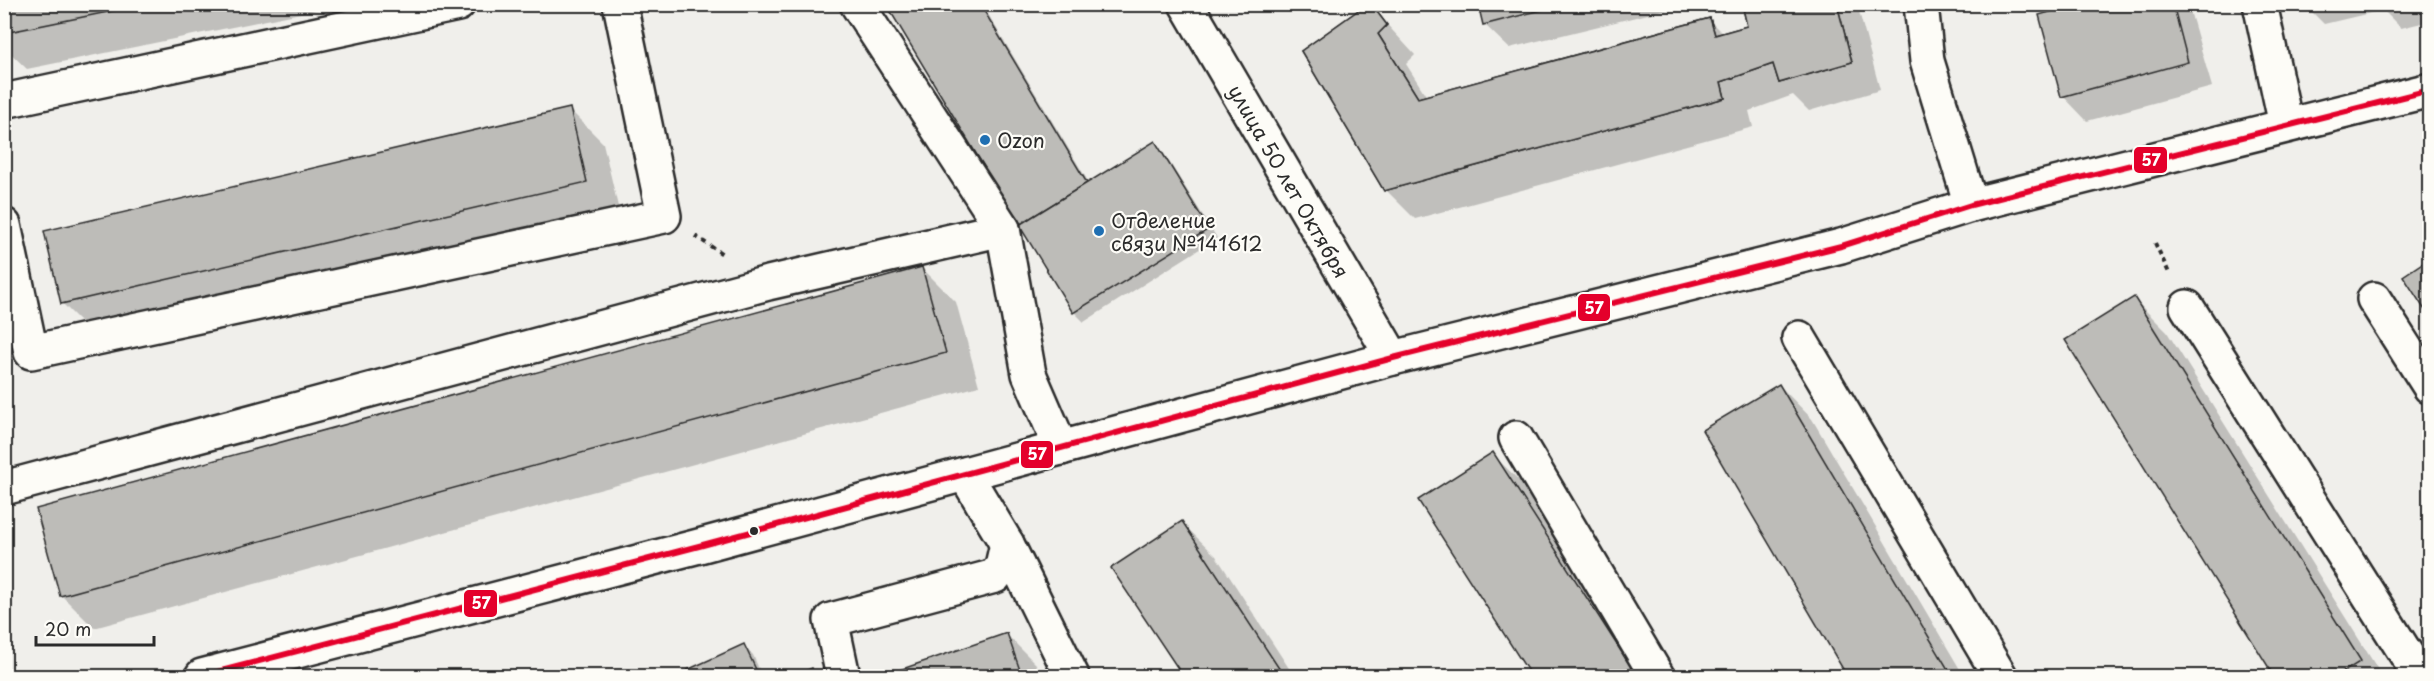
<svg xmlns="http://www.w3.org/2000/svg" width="2434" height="681" viewBox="0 0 2434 681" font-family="'Playpen Sans',sans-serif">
	<rect width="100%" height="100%" fill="#f0efeb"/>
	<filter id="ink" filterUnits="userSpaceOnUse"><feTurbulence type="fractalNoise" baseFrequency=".0167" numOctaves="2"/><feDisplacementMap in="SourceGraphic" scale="12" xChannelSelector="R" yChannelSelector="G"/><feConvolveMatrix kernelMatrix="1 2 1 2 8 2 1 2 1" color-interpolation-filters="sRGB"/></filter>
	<g filter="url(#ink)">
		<g fill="#0003">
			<polygon points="4,4 345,4 27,69 4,47"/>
			<polygon points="888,4 982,4 1089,183 1154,143 1163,152 1217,238 1084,322 1075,313"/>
			<polygon points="1479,4 1681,4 1681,6 1509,48 1484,24"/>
			<polygon points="1743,4 1857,4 1880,90 1809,111 1793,95 1749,111 1753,127 1415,219 1386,190 1369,5 1415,55 1406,64 1427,97 1709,20 1723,34 1749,27"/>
			<polygon points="2084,4 2188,4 2212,87 2087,121 2063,96"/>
			<polygon points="2304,4 2430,4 2430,21 2401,28 2383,10 2324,24"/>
			<polygon points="570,110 603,143 620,215 96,337 62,303"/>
			<polygon points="922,268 956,302 979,386 94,628 61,595"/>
			<polygon points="2134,299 2167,332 2382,676 2276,676 2067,341"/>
			<polygon points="1779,385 1812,419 1964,676 1849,676 1704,430"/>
			<polygon points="1492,454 1526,487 1648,676 1533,676 1420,500"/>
			<polygon points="1182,523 1216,556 1294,676 1185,676 1114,568"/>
			<polygon points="1007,635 1036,664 1040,676 887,676"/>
			<polygon points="744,646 753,655 762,676 678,676"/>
		</g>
		<g fill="#bdbcb8" stroke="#2b2b2b" stroke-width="1.5">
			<polygon points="4,4 147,4 4,33"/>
			<polygon points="886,4 980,4 1087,183 1019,225"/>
			<polygon points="1367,4 1371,4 1387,25 1378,34 1418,98 1710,18 1715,35 1747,26 1742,4 1837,4 1852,62 1779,83 1773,64 1721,82 1725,98 1384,191 1301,51"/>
			<polygon points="1367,4 1371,4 1387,25 1378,34 1418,98 1710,18 1715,35 1747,26 1742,4 1837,4 1852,62 1779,83 1773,64 1721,82 1725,98 1384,191 1301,51"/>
			<polygon points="1478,4 1565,4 1483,25"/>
			<polygon points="2078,4 2173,4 2188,62 2061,97 2039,15"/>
			<polygon points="570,108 587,182 61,304 44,231"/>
			<polygon points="1155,141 1209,229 1073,313 1019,225"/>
			<polygon points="2430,258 2430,318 2403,276"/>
			<polygon points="922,267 946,353 60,596 36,509"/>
			<polygon points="2134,297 2361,661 2337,676 2274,676 2065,340"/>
			<polygon points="1779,384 1952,676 1847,676 1702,430"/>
			<polygon points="1493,452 1637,676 1531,676 1418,500"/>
			<polygon points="1182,521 1284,676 1183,676 1111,568"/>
			<polygon points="1007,633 1022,676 882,676"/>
			<polygon points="744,644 759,676 674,676"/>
			<polygon points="812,668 815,676 793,676"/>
		</g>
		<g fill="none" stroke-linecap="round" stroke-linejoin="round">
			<defs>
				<g id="minor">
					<polyline points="1186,4 1393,358"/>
					<polyline points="1921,4 1927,61 1971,205"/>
					<polyline points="2260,4 2286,125"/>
					<polyline points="4,101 458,4"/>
					<polyline points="4,225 31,352 664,216 620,4"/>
					<polyline points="1003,229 1029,374 1061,448"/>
					<polyline points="2374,299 2430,387"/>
					<polyline points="2187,307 2420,676"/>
					<polyline points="1799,338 2000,676"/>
					<polyline points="1516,438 1657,676"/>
					<polyline points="965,474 1007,544 1072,676"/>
					<polyline points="4,488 768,283 1003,229 857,4"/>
					<polyline points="202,676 699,546 1393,358 1841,246 1971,205 2430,90"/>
					<polyline points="843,676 831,620 995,576 1002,566 1007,544"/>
				</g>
			</defs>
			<use href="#minor" stroke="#2b2b2b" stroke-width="38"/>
			<g stroke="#2b2b2b" stroke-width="4" stroke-dasharray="4.5 4.5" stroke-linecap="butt">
				<polyline points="695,236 724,255"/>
				<polyline points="2155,243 2170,275"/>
			</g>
			<use href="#minor" stroke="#fdfcf7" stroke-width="33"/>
			<defs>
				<polyline id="bus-1" points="202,676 699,546 1393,358 1841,246 1971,205 2430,90"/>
			</defs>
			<use href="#bus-1" stroke="#fdfcf7" stroke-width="10"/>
			<use href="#bus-1" stroke="#e4002b" stroke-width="6"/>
		</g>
	</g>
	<g fill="#1f6fb2" stroke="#fdfcf7" stroke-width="2">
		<circle cx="985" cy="140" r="6"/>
		<circle cx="1099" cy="231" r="6"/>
	</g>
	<circle fill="#2b2b2b" stroke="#fdfcf7" stroke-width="2" cx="754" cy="531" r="5"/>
	<g text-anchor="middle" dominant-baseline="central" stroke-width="4.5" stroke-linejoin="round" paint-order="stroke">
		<g font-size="20" fill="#2b2b2b" stroke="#fdfcf7" text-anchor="start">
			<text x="997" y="140">Ozon</text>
			<text x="1111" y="220">Отделение<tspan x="1111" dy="23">связи №141612</tspan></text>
		</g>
		<g font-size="20" fill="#2b2b2b" stroke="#fdfcf7">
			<text transform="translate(1289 181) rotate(60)">улица 50 лет Октября</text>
		</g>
	</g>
	<g stroke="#fdfcf7" stroke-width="2">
		<rect x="2133" y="146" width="35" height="28" rx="6" fill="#e4002b"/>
		<rect x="1577" y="293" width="34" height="29" rx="6" fill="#e4002b"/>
		<rect x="1020" y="440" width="34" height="29" rx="6" fill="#e4002b"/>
		<rect x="463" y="589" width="35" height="29" rx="6" fill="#e4002b"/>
	</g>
	<g font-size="16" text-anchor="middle" font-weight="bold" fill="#fff">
		<text x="2151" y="166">57</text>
		<text x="1594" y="314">57</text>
		<text x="1037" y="460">57</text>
		<text x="481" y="609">57</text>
	</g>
	<rect width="2434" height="681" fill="none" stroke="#fdfcf7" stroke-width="24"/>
	<rect x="12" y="12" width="2410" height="657" fill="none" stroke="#2b2b2b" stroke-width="2" filter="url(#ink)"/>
	<path d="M36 636v9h118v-9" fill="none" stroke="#2b2b2b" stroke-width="3"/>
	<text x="45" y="636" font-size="18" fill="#2b2b2b" stroke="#fdfcf7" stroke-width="4.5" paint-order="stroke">20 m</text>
</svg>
